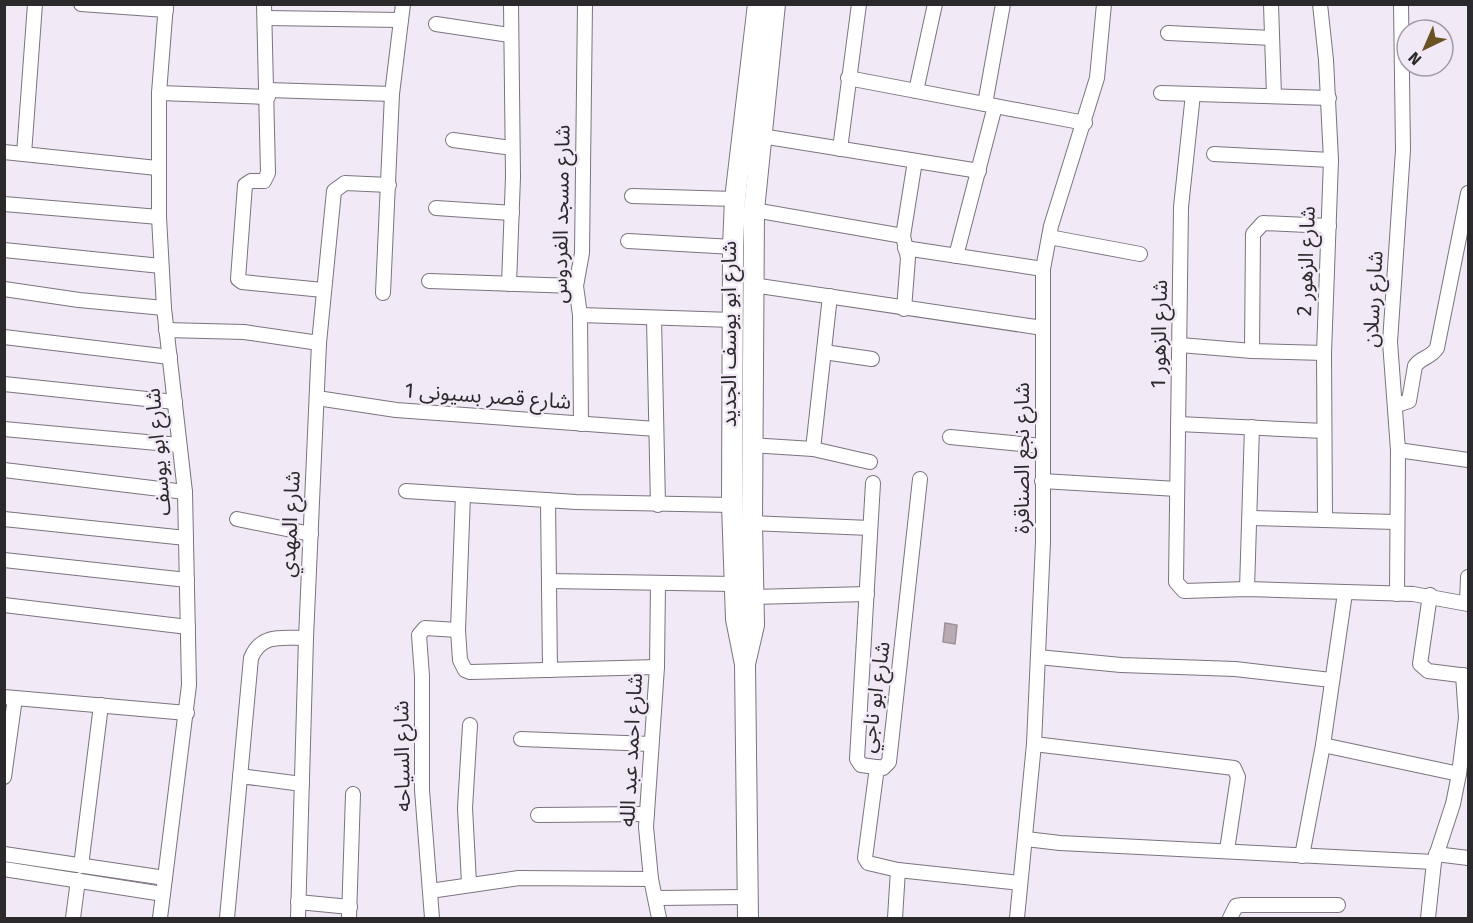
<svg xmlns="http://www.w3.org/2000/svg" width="1473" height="923" viewBox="0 0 1473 923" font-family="'Fira Sans','Noto Sans Arabic',sans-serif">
	<rect width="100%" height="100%" fill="#f1e9f5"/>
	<polygon fill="#b7aab2" stroke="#9c8f97" stroke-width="1.5" points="945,623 957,625 955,644 943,642"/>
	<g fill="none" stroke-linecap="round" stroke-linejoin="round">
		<defs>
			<g id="street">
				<polyline points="81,4 166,10"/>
				<polyline points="264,4 268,173 264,181 251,181 245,185 238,279 242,282 323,290"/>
				<polyline points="1271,4 1274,96"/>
				<polyline points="1320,4 1326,60 1331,160 1324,353 1325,519"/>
				<polyline points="265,18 401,20"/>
				<polyline points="436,24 510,35"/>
				<polyline points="1168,33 1272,38"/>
				<polyline points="848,78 1085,123"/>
				<polyline points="268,90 392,94"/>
				<polyline points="916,91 935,4"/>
				<polyline points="159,93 268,97"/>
				<polyline points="1161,93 1329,98"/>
				<polyline points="1193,94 1181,207 1176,582 1184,591 1247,589 1413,594 1468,604"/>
				<polyline points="985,104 1003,4"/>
				<polyline points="761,136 979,171"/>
				<polyline points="453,140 512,148"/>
				<polyline points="840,149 859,4"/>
				<polyline points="4,152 157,168"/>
				<polyline points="24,154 35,4"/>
				<polyline points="1214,154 1331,160"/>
				<polyline points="632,196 735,199"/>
				<polyline points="4,204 159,217"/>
				<polyline points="436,208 512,213"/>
				<polyline points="754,210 903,236"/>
				<polyline points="1049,237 1140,254"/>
				<polyline points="628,241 733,247"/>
				<polyline points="905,248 1043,269"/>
				<polyline points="4,250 161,266"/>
				<polyline points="956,256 995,106"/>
				<polyline points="429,281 576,286"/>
				<polyline points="509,284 513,177 511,4"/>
				<polyline points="753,285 1043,328"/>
				<polyline points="4,289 79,300 164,308"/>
				<polyline points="383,293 392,94 403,4"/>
				<polyline points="904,309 908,258 903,236 915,161"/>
				<polyline points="580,315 733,320"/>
				<polyline points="654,319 658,505"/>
				<polyline points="166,330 244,332 319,343"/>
				<polyline points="4,337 170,357"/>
				<polyline points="1180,345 1252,351 1324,353"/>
				<polyline points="1252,351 1253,234 1263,223 1329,226"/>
				<polyline points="824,352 872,359"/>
				<polyline points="4,384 175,402"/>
				<polyline points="317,398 396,410 656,429"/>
				<path d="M1397,405L1409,401L1415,366C1421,357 1431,358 1437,348L1468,193"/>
				<polyline points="581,424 580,315 576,286 582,253 585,4"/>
				<polyline points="1179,424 1324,431"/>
				<polyline points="4,429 179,445"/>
				<polyline points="950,437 1042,446"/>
				<polyline points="752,445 813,449 870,462"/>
				<polyline points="813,449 830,296"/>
				<polyline points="1398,450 1468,460"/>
				<polyline points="4,470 185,492"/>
				<polyline points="1042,481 1177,489"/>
				<polyline points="873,483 857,759 861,765 883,768 889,762 920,479"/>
				<polyline points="406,491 576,502 732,505"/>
				<polyline points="463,495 458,630 460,660 465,670 470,672 657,667"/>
				<polyline points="548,500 550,670"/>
				<polyline points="1250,518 1395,522"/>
				<polyline points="4,519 186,538"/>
				<polyline points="237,519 311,534"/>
				<polyline points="752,523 870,528"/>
				<polyline points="4,560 187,580"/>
				<polyline points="549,581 734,584"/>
				<polyline points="658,583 657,667 646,827 651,879 659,918"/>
				<polyline points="1247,589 1252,427"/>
				<polyline points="1397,594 1398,450 1390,342 1403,150 1401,4"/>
				<polyline points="1430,595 1420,664 1428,671 1468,676"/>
				<polyline points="753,597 867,594"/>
				<polyline points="1467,603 1468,577"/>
				<polyline points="4,605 188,627"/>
				<polyline points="1038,657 1121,665 1235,669 1331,680"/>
				<polyline points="4,697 187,713"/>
				<polyline points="521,739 651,744"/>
				<polyline points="1034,744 1234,768 1238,777 1227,850"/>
				<polyline points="1323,745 1459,774"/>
				<polyline points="877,767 865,858 868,863 898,870 1020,883"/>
				<polyline points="240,776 302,784"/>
				<polyline points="4,777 15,698"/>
				<polyline points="538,815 647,814"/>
				<polyline points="1026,839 1060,843 1434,862"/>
				<polyline points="4,854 165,878"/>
				<polyline points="1436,854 1468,858"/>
				<polyline points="1302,856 1323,745 1345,593"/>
				<polyline points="81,866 101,705"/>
				<polyline points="4,869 163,894"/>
				<polyline points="469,883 465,808 470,725"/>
				<polyline points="430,891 519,878 651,879"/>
				<polyline points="657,898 748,897"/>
				<polyline points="298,902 350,907"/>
				<polyline points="73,918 78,880"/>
				<polyline points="160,918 189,685 185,492 164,308 159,217 159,93 166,4"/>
				<path d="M227,918L251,658C261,633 283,638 306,638"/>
				<polyline points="298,918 306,638 319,343 334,191 345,183 389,185"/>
				<polyline points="349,918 353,794"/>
				<polyline points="432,918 422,790 422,676 419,635 425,628 458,630"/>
				<polyline points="895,918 898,870"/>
				<polyline points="1017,918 1034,744 1043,542 1043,269 1051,226 1097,78 1104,4"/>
				<polyline points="1230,918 1236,906 1242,905 1338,905"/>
				<polyline points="1428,918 1434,862 1453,804 1459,774 1466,718 1463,675"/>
			</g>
			<g id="secondary">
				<polyline points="745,664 754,625 752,523 754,210 775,4"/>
				<polyline points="748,918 745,664 736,619 732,505 733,247 735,199 758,4"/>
			</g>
		</defs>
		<use href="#street" stroke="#7b737e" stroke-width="16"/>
		<use href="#secondary" stroke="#7b737e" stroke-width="22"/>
		<use href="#street" stroke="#fff" stroke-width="14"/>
		<use href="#secondary" stroke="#fff" stroke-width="20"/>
	</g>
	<g text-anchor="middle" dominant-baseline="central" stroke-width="5" stroke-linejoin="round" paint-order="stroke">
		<g font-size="21" fill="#2c292d" stroke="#f1e9f5">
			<text transform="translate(561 214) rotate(-89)">شارع مسجد الفردوس</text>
			<text transform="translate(1306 261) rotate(-88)">شارع الزهور 2</text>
			<text transform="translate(1373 299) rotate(-87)">شارع رسلان</text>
			<text transform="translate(729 334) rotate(-90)">شارع ابو يوسف الجديد</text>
			<text transform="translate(1159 334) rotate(-89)">شارع الزهور 1</text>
			<text transform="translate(488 396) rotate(4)">شارع قصر بسيونى 1</text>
			<text transform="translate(158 452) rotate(-95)">شارع ابو يوسف</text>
			<text transform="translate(1022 458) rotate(-90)">شارع نجع الصناقرة</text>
			<text transform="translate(290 524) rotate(-87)">شارع المهدي</text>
			<text transform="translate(875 697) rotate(-82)">شارع ابو ناجي</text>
			<text transform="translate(631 750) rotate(-87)">شارع احمد عبد الله</text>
			<text transform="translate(402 756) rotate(-91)">شارع السياحه</text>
		</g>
	</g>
	<rect width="1473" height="923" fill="none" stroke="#2c292d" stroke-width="12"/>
	<g transform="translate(1425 48) rotate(224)"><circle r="28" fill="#f1e9f5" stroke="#a29ca5" stroke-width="1.5"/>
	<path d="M0-4.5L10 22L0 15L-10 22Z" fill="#6b5223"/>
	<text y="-9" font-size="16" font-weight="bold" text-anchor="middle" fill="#2c292d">N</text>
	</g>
</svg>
